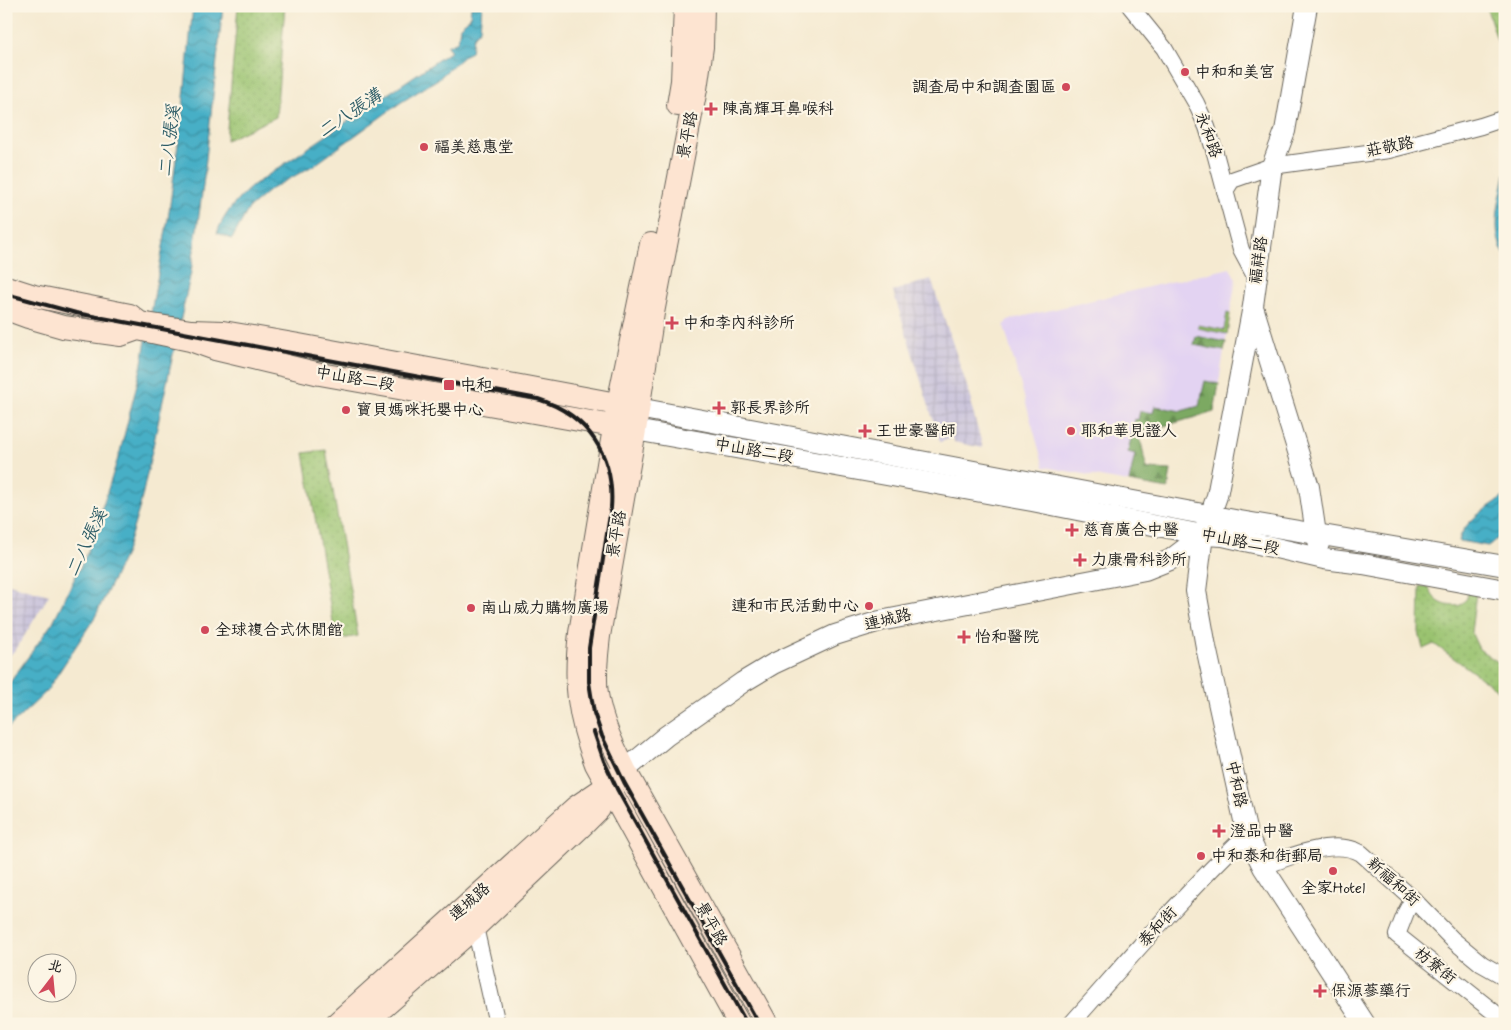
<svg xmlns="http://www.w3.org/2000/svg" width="1511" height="1030" viewBox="0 0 1511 1030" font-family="Mynerve,'LXGW WenKai TC',sans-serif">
	<defs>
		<pattern id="industrial-grid" width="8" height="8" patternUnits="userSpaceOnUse" patternTransform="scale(1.25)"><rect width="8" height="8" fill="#c6c0da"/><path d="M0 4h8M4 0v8" fill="none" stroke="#aaa4ba"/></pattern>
		<pattern id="forest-firs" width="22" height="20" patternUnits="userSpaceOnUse" patternTransform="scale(1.25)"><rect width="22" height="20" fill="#7ba962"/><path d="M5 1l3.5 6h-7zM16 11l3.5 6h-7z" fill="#648950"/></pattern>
		<pattern id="park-dots" width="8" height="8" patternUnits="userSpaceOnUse" patternTransform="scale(1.25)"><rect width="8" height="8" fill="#9ac370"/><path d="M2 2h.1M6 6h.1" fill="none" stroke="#84a760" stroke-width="1.8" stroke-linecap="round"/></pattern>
		<pattern id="water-waves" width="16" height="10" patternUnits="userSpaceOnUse" patternTransform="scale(1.25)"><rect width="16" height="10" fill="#47afc6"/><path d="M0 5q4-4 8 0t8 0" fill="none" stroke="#3a8ea0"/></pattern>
	</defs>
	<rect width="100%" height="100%" fill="#fcf5e5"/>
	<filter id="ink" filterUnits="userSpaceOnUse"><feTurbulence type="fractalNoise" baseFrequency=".02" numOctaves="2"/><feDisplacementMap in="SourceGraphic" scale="10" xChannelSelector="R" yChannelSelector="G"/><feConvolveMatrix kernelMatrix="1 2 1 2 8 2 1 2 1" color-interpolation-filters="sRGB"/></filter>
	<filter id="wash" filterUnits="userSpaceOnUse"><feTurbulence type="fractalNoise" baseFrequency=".0096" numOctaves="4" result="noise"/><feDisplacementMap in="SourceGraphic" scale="20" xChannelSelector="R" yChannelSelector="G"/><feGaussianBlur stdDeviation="1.12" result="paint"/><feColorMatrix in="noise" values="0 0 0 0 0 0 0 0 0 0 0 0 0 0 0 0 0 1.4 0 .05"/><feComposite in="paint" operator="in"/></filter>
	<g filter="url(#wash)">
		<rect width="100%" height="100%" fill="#f5ead1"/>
		<polygon fill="#e3d3f2" points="1230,268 1236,279 1214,412 1139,433 1147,469 1171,470 1168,489 1044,467 1004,326 1008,320"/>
		<g fill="url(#industrial-grid)">
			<polygon points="931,279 972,401 971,405 983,448 954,442 953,438 940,442 893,291"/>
			<polygon points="6,583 49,595 17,648 6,659"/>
		</g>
		<polygon fill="#9ac370" stroke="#5b7046" points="1227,313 1230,314 1227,334 1198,328 1198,325 1224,330"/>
		<g fill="url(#forest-firs)" stroke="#4c623f">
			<polygon points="1196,336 1226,342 1224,351 1194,345"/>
			<polygon points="1205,381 1219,384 1214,412 1139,433 1147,469 1171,470 1168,489 1129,482 1135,454 1128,452 1135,419 1138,420 1140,411 1153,413 1155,406 1181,411 1199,406"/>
		</g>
		<g fill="url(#park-dots)" stroke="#5b7046">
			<polygon points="238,6 285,6 276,117 226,140"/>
			<polygon points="1486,6 1505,6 1505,64"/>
			<polygon points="326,450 358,636 336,640 304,453"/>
			<path d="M1420,586L1429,587C1433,602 1446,608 1461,605L1467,598L1468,592L1476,593L1471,632L1479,649L1505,667V695L1434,644L1423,649L1419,632Z"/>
		</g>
		<g fill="url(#water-waves)" stroke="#326671">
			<polygon points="193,6 223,6 203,186 191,272 140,506 126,552 95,617 46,692 6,730 6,688 53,622 88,551 120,452 141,368 168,219 183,107"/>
			<path d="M471,6H482L480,29L473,37L471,52L465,55L438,79L400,103L316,164L271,189L249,208L232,239L217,233C224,213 237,200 252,186L451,51L447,46L458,41L460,26L470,18Z"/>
			<path d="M1505,174V255C1490,232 1500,199 1505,174Z"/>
			<path d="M1505,496V532L1488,546L1459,541C1464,520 1488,508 1505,496Z"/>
		</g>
	</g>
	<g filter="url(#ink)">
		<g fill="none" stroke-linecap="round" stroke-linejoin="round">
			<defs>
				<g id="minor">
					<polyline points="1130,6 1164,48 1196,103 1207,127 1215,153 1241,250 1256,278"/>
					<polyline points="1225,191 1232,180 1272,166 1389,150 1481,126 1505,118"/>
					<path d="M1263,867C1289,856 1335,838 1361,853L1413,899L1453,940L1482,964L1505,977"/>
					<polyline points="1413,899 1406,912 1397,935 1505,1021"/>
					<polyline points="475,927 497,1024"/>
					<path d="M1071,1024C1129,959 1185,893 1247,834"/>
				</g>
				<g id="tertiary">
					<polyline points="1307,6 1285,131 1272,166 1253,306 1217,496 1203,535 1196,591 1206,647 1247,834 1263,867 1365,1024"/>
					<polyline points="1254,310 1309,487 1316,534 1319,544"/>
					<polyline points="638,408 1240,521 1505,566"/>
					<polyline points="635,430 1032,501 1203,535 1223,536 1324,559 1363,564 1505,590"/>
					<polyline points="625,770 666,736 743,682 773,664 835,635 880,621 1145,570 1170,560 1203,535"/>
				</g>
				<g id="secondary">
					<path d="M703,6L702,47L696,89L653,313L635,430L599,636C597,655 594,675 597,694C601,721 613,746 625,770L767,1024"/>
					<polyline points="678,105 682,81 685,6"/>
					<path d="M651,244L618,404L580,633C574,684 578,716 596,764L739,1024"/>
					<polyline points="6,287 34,296 130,315 140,323 191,331 223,332 299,345 633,407"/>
					<polyline points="6,309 28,317 63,327 121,335 138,329 190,340 215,349 320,374 630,429"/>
					<polyline points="336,1024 576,807 607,786 619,776"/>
					<polyline points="364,1024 475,927 586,822 599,809 607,786"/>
				</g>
			</defs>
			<use href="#minor" stroke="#68645b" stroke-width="18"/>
			<use href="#tertiary" stroke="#68645b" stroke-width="22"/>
			<use href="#secondary" stroke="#68645b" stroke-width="24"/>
			<use href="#minor" stroke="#fff" stroke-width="16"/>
			<use href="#tertiary" stroke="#fff" stroke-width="20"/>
			<use href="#secondary" stroke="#fde4d1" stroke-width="22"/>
			<g stroke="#1c1c1c" stroke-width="4">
				<path d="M6,294L76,313L538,399C588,415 615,456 611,508L589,648V682L594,713L602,736L624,782L759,1024"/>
				<polyline points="594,732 604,761 617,789 747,1024"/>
			</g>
		</g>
	</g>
	<g fill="#d1495b" stroke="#fcf5e5" stroke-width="2">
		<circle cx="1185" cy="72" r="5"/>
		<circle cx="1066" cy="87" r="5"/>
		<path d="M708.5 101.5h5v5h5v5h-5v5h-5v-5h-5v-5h5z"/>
		<circle cx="424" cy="147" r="5"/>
		<path d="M669.5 315.5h5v5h5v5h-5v5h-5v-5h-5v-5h5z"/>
		<rect x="443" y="379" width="12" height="12" rx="2.5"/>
		<path d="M716.5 400.5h5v5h5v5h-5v5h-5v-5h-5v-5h5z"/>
		<circle cx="346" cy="410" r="5"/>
		<path d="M862.5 423.5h5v5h5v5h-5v5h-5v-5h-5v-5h5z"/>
		<circle cx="1071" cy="431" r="5"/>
		<path d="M1069.5 522.5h5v5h5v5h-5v5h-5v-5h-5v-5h5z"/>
		<path d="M1077.5 552.5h5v5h5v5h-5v5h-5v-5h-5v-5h5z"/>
		<circle cx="869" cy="606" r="5"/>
		<circle cx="471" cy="608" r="5"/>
		<circle cx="205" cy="630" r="5"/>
		<path d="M961.5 629.5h5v5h5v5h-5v5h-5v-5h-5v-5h5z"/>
		<path d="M1216.5 823.5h5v5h5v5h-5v5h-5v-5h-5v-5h5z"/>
		<circle cx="1201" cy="856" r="5"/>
		<circle cx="1333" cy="871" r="5"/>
		<path d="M1317.5 983.5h5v5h5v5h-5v5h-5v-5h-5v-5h5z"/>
	</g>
	<g text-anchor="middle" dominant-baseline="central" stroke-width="4.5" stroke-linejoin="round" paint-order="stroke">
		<g font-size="16" fill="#1c1c1c" stroke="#fcf5e5" text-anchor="start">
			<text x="1195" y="72">中和和美宮</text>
			<text x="1056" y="87" text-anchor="end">調查局中和調查園區</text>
			<text x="722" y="109">陳高輝耳鼻喉科</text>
			<text x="434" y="147">福美慈惠堂</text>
			<text x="683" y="323">中和李內科診所</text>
			<text x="460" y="385">中和</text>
			<text x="730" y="408">郭長界診所</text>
			<text x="356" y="410">寶貝媽咪托嬰中心</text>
			<text x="876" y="431">王世豪醫師</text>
			<text x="1081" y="431">耶和華見證人</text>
			<text x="1083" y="530">慈育廣合中醫</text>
			<text x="1091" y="560">力康骨科診所</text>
			<text x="859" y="606" text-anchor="end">連和市民活動中心</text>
			<text x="481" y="608">南山威力購物廣場</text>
			<text x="215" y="630">全球複合式休閒館</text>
			<text x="975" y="637">怡和醫院</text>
			<text x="1230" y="831">澄品中醫</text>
			<text x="1211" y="856">中和泰和街郵局</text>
			<text x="1333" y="888" text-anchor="middle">全家Hotel</text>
			<text x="1331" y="991">保源蔘藥行</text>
		</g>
		<g font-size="16" fill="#1c1c1c" stroke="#fcf5e5">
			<text transform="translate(688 135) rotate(-79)">景平路</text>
			<text transform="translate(1208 135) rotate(70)">永和路</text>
			<text transform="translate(1390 147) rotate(-11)">莊敬路</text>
			<text transform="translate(1259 260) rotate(-82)">福祥路</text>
			<text transform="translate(355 379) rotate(10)">中山路二段</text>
			<text transform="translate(754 451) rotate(10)">中山路二段</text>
			<text transform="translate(617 534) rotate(-80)">景平路</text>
			<text transform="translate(1240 542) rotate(11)">中山路二段</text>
			<text transform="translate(888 620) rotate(-14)">連城路</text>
			<text transform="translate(1236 784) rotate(78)">中和路</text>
			<text transform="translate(1393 882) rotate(42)">新福和街</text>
			<text transform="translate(470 902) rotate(-42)">連城路</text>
			<text transform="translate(711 924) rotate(61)">景平路</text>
			<text transform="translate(1158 927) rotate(-47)">泰和街</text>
			<text transform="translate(1435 966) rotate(39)">枋寮街</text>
		</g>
		<g font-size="18" font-style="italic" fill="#2f5e68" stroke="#fcf5e5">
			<text transform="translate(350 114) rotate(-34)">二八張溝</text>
			<text transform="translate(170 141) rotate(-83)">二八張溪</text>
			<text transform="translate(87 543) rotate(-65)">二八張溪</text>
		</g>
	</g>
	<rect width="1511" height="1030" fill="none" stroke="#fcf5e5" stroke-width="25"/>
	<g transform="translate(52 978) rotate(16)"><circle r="24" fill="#fcf5e5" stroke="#a29e95"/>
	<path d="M0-4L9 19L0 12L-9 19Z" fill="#d1495b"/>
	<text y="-8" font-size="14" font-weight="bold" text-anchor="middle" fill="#1c1c1c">北</text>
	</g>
</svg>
